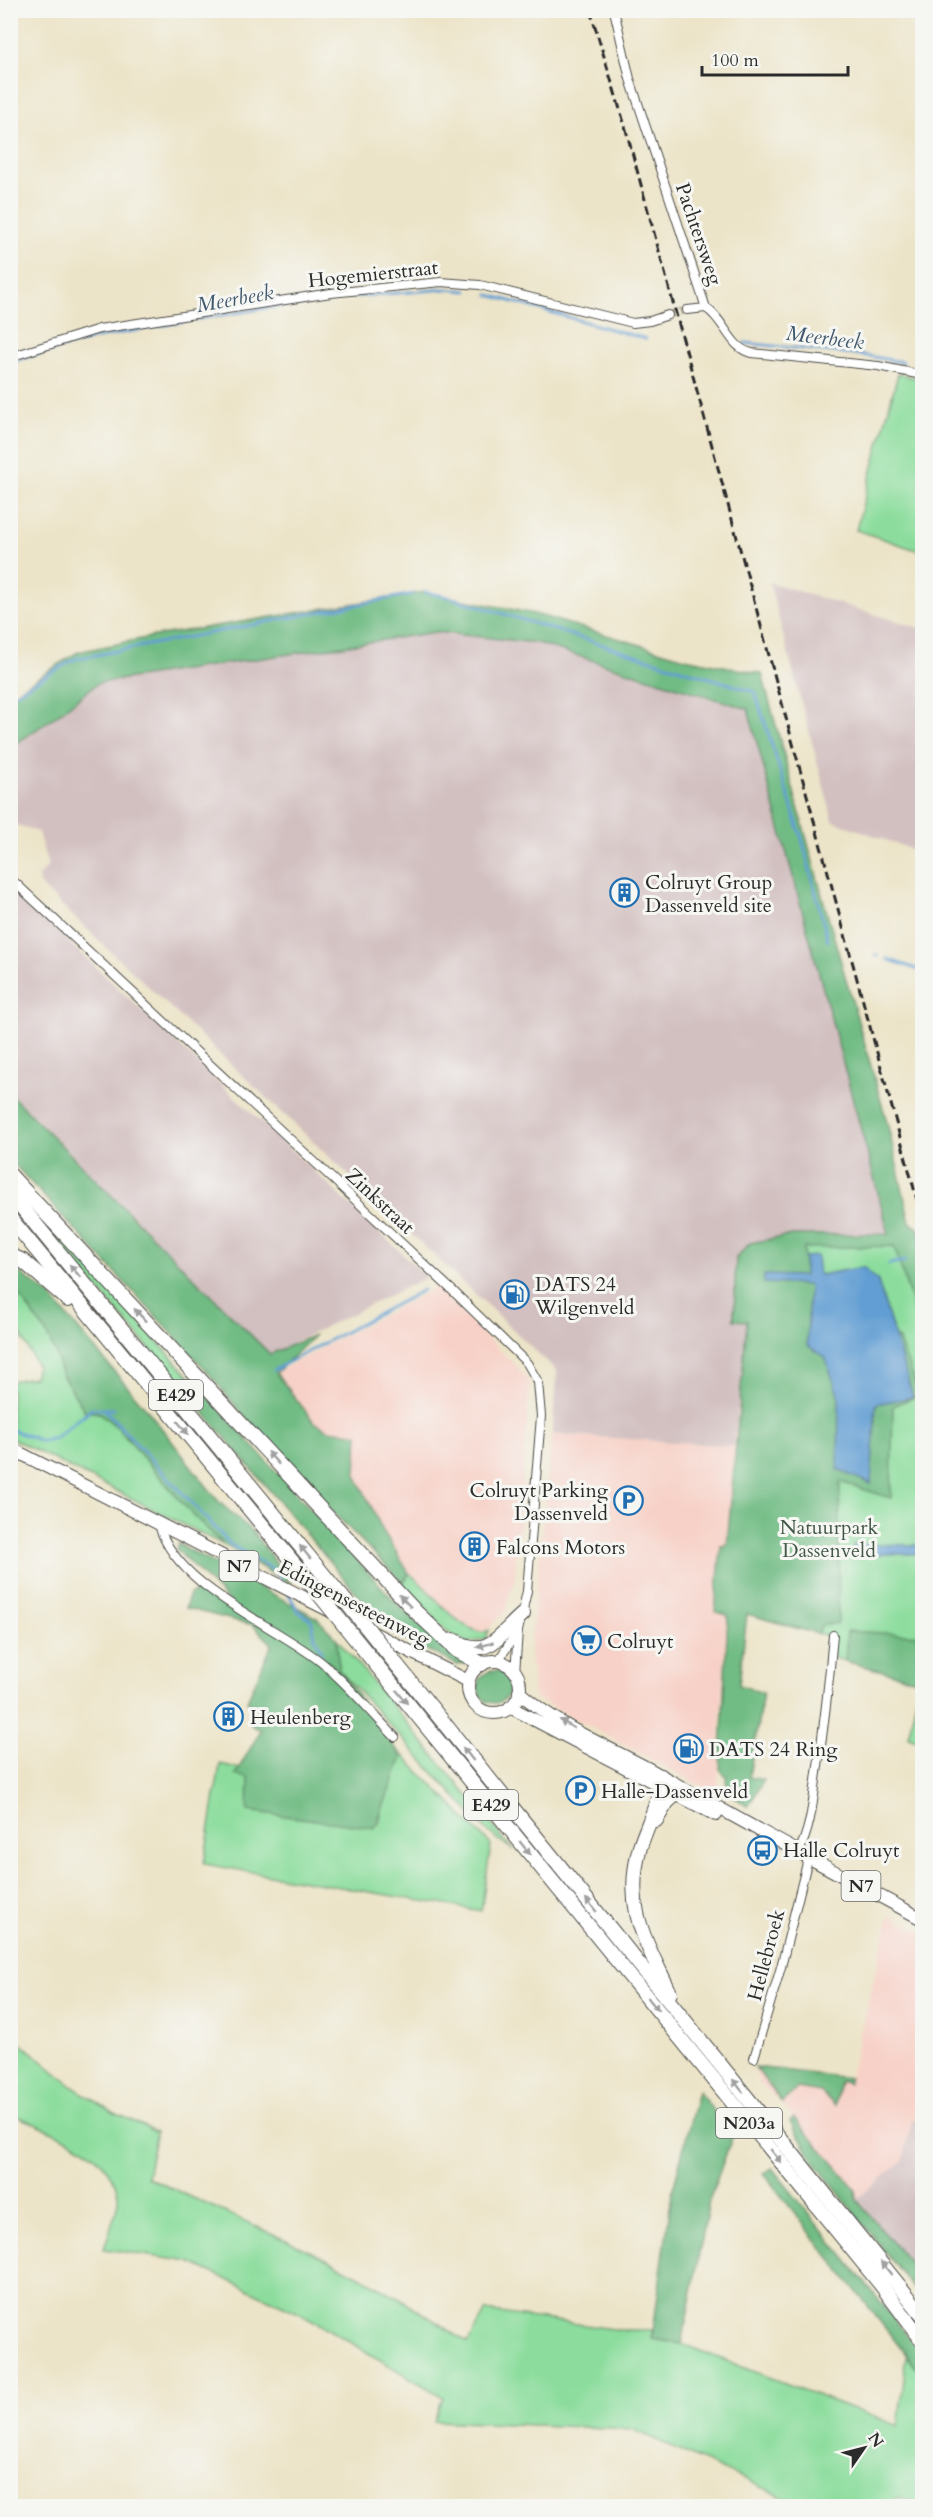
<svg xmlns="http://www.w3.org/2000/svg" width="933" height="2517" viewBox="0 0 933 2517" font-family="Cardo,serif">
	<rect width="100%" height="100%" fill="#f6f6f2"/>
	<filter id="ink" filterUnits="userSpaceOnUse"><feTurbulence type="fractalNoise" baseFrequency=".0167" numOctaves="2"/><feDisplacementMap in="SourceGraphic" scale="12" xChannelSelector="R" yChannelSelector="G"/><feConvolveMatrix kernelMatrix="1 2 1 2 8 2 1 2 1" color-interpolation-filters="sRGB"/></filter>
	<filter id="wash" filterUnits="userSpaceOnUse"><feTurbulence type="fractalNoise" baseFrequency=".008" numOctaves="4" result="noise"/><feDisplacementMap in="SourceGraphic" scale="24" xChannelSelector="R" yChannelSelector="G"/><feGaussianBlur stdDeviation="1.35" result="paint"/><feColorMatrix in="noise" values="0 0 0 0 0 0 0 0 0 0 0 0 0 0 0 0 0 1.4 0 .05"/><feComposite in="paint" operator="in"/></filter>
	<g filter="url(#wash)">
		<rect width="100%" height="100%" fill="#ece4c8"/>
		<g fill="#f7d1c7">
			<polygon points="436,1287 522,1372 530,1384 514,1588 511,1588 505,1612 483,1633 469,1629 458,1623 409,1573 383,1531 356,1475 358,1435 329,1430 314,1422 275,1373"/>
			<polygon points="552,1434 734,1446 727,1545 721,1546 716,1612 728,1614 720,1723 718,1795 534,1697 530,1650"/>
			<polygon points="890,1915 922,1932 922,2122 912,2119 903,2161 856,2199 782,2103 759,2084 755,2067 849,2078"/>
		</g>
		<g fill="#d2bfc0">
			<polygon points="769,582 922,629 922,853 833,821"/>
			<polygon points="436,632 537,643 748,709 889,1234 793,1235 735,1320 747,1321 734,1446 552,1434 557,1371 38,883 40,881 37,878 48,866 38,832 17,825 11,831 11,747 56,716 98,683"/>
			<polygon points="10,887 363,1217 427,1277 270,1354 11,1093"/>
			<polygon points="912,2119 922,2122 922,2277 856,2199 903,2161"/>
		</g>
		<g fill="#8cdd9d" stroke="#5c8464" stroke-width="1.5">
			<polygon points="898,374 922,379 922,552 856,530"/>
			<polygon points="58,1233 190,1377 179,1383 54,1238"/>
			<polygon points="793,1235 894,1246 922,1313 922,1742 908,1737 920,1681 834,1658 828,1636 747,1613 754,1320 734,1320 736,1258 750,1243"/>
			<polygon points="10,1288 18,1294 44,1329 55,1351 61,1373 85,1411 100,1413 118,1428 192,1514 224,1545 11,1438 11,1381 34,1377 37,1366 11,1316"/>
			<path d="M409,1573C435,1593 450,1624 483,1633L489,1630L486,1639L467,1643L447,1632L402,1585Z"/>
			<polygon points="337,1639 513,1850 487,1831 339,1670"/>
			<polygon points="395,1747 491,1845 481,1911 204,1864 220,1764 256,1772 253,1804 379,1824"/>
			<path d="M10,2034L73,2087L113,2112L156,2132L147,2177C222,2212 299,2243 371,2282C405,2300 436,2322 468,2343L486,2311L620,2330H653L652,2339L682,2344L898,2426L907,2355L922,2375V2505L898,2497L887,2506H804L632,2429L434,2421L443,2397L309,2318L190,2262L104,2249C107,2237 120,2206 118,2195C108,2145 49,2133 11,2113Z"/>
		</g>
		<g fill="#71bc84" stroke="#4e7458" stroke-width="1.5">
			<polygon points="425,592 535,614 685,658 762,674 823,899 887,1122 910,1222 919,1229 922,1244 922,1336 894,1246 804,1248 805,1277 886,1344 898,1338 920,1395 893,1406 891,1498 840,1482 838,1623 821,1626 818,1634 747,1614 739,1685 763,1693 749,1777 764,1780 748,1807 727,1791 726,1776 720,1769 728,1615 715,1612 721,1546 727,1545 747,1321 734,1320 736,1258 750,1243 793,1235 889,1234 748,709 537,643 436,632 98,683 56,716 11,747 11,695 78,652 160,635"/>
			<polygon points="10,1094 270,1354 315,1335 276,1373 314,1422 329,1430 358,1434 356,1475 383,1531 409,1573 403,1583 272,1450 207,1371 11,1161"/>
			<polygon points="10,1265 49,1295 149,1412 219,1502 253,1532 292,1585 224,1545 192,1514 118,1428 100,1413 85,1411 61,1373 55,1351 44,1329 18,1294 11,1288"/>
			<polygon points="190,1377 399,1606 467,1663 458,1665 389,1632 179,1383"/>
			<polygon points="178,1544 316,1617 337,1639 339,1670 402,1757 375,1828 248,1811 249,1778 235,1775 261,1730 251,1725 259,1708 247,1701 272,1644 253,1625 185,1608 190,1594 200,1590 241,1614 176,1549"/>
			<polygon points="847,1631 922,1635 922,1678 920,1681 845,1661"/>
			<circle cx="494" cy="1687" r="16"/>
			<polygon points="755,2067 849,2078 849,2084 840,2081 835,2106 821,2092 797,2088 782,2103"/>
			<polygon points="698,2091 733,2135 709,2201 682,2344 652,2339 672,2193"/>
			<polygon points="794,2118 855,2188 856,2199 922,2277 922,2299 815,2163 790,2121"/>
			<polygon points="772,2168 922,2353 922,2375 764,2174"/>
		</g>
		<g fill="#629ed3" stroke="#46647f" stroke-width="1.5">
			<polygon points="817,1256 819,1275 863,1267 878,1281 913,1397 876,1404 871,1484 838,1470 839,1397 825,1357 807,1345 809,1285 764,1283 764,1275 804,1276 804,1257"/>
			<polygon points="858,1544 922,1545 922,1554 854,1554 853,1545"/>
		</g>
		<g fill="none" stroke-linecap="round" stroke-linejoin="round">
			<g stroke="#629ed3" stroke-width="3">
				<polyline points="489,295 646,339"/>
				<polyline points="745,343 862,355 903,362"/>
				<polyline points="10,362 96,338 191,320 323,299 446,289 467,291"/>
				<polyline points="915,364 922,366"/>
				<polyline points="425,592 449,597 755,692 802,839 828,941"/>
				<polyline points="10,696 75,659 413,594"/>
				<polyline points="875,955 878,956"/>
				<polyline points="887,959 922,971"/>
				<polyline points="889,1264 905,1261"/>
				<polyline points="274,1370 423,1290"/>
				<polyline points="105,1410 231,1545 276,1571 281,1580"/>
				<polyline points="10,1429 41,1441 55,1438 91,1409 114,1409"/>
				<polyline points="289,1594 298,1611 311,1619 315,1638 322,1652"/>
			</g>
		</g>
	</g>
	<g filter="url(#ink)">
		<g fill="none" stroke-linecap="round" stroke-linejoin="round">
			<polyline stroke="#c5bfa9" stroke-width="8" stroke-dasharray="8 4" stroke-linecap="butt" points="668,315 687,310"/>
			<defs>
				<g id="street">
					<path d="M614,10L630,79L706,308C725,320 730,349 752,353L878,366L922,375"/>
					<polyline points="687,310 706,308"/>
					<polyline points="10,357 99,329 331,293 441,282 480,285 633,323 650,321 668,315"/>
					<polyline points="10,878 455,1293 527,1363 538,1382 541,1416 527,1591 518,1631 515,1673"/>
					<path d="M159,1525C176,1587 273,1624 321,1662C348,1684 371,1712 395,1737"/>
					<polyline points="498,1661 517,1632"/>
					<path d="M798,1853C811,1828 813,1801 817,1773C824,1727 829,1682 833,1635"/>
					<polyline points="754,2058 781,1967 808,1859"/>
				</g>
				<g id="primary">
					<polyline points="10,1448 468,1681"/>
					<circle cx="494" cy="1687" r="26"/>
					<path d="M519,1692C556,1725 606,1746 649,1769C740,1820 831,1870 922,1919"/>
					<polyline points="510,1707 716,1815"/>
				</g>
				<g id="highway">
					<polyline points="10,1175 416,1612 456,1650 482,1664"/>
					<polyline points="10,1193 342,1597"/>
					<polyline points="10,1218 310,1583"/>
					<polyline points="10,1255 23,1261 68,1300"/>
					<path d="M453,1640C490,1660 498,1635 523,1614"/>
					<polyline points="365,1651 882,2286 922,2340"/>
					<polyline points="397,1665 922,2314"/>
					<path d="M661,1776C661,1801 647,1824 640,1847C623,1908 646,1941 670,1993"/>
					<polyline points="656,1820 667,1802 675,1795"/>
				</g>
			</defs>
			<use href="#street" stroke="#484743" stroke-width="10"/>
			<use href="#primary" stroke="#484743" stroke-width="14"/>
			<use href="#highway" stroke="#484743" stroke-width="16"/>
			<use href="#street" stroke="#fff" stroke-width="8"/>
			<use href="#primary" stroke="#fff" stroke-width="12"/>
			<use href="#highway" stroke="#fff" stroke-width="14"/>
			<polyline stroke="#2b2b2b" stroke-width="3" stroke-dasharray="9 4.5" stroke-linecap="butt" points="590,10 625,126 922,1218"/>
			<defs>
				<g id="highway-bridge">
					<polyline points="310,1583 365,1651"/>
					<polyline points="342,1597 397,1665"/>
				</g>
			</defs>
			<use href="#highway-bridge" stroke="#484743" stroke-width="16" stroke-linecap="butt"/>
			<use href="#highway-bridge" stroke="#fff" stroke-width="14"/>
		</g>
		<defs><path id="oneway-solid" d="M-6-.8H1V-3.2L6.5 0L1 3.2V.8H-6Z" transform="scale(1.5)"/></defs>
		<g fill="#a0a0a0">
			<use href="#oneway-solid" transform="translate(75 1271) rotate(-130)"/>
			<use href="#oneway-solid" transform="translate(140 1315) rotate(-133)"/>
			<use href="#oneway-solid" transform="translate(183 1428) rotate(51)"/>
			<use href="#oneway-solid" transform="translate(273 1458) rotate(-133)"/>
			<use href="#oneway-solid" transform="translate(305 1552) rotate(-129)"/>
			<use href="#oneway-solid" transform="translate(405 1601) rotate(-133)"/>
			<use href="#oneway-solid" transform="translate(485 1645) rotate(164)"/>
			<use href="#oneway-solid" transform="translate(402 1697) rotate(51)"/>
			<use href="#oneway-solid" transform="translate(567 1724) rotate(-149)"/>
			<use href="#oneway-solid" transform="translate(468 1754) rotate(-129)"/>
			<use href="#oneway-solid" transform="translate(525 1848) rotate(51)"/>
			<use href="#oneway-solid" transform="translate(591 1905) rotate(-129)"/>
			<use href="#oneway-solid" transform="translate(653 2004) rotate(51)"/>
			<use href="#oneway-solid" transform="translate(738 2086) rotate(-129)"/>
			<use href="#oneway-solid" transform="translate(776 2156) rotate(51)"/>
			<use href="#oneway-solid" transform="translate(886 2268) rotate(-129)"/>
		</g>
	</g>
	<defs>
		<symbol id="building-ring" viewBox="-11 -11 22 22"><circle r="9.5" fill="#f6f6f2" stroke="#1f6fb2" stroke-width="1.5"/><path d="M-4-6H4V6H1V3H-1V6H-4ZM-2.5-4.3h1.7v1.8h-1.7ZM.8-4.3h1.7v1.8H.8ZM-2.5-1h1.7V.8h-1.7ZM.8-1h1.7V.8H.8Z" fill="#1f6fb2"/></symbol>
		<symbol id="fuel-ring" viewBox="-11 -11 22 22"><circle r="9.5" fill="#f6f6f2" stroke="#1f6fb2" stroke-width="1.5"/><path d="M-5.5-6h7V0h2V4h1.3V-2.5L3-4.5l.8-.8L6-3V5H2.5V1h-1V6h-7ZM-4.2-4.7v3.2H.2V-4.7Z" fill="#1f6fb2"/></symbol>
		<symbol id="parking-ring" viewBox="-11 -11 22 22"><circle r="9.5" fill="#f6f6f2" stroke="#1f6fb2" stroke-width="1.5"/><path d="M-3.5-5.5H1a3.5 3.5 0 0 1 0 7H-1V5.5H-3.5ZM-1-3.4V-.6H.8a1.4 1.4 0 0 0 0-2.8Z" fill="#1f6fb2"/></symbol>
		<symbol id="supermarket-ring" viewBox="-11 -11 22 22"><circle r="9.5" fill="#f6f6f2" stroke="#1f6fb2" stroke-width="1.5"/><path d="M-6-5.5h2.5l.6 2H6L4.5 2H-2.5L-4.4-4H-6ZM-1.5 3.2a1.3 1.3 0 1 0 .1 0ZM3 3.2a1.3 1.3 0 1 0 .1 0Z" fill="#1f6fb2"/></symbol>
		<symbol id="bus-ring" viewBox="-11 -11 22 22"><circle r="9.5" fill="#f6f6f2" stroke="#1f6fb2" stroke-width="1.5"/><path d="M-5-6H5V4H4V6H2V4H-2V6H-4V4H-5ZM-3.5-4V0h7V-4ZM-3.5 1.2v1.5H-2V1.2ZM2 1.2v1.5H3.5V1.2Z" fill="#1f6fb2"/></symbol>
	</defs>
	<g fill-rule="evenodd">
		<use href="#building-ring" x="608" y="876" width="33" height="33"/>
		<use href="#fuel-ring" x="498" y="1278" width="33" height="33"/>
		<use href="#parking-ring" x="612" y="1484" width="33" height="33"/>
		<use href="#building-ring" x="458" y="1530" width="33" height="33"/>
		<use href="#supermarket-ring" x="570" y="1624" width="33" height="33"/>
		<use href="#building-ring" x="212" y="1700" width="33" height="33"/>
		<use href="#fuel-ring" x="672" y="1732" width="33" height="33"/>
		<use href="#parking-ring" x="564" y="1774" width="33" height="33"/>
		<use href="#bus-ring" x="746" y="1834" width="33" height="33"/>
	</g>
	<g text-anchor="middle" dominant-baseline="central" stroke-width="6" stroke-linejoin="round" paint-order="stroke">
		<g fill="#f6f6f2" stroke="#686867" stroke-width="1.5">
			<rect x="149" y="1380" width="54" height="30" rx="4.5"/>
			<rect x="219.5" y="1551" width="39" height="30" rx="4.5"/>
			<rect x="464" y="1790" width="54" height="30" rx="4.5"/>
			<rect x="841.5" y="1871" width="39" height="30" rx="4.5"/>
			<rect x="716" y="2108" width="66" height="30" rx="4.5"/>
		</g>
		<g font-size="18" font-weight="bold" fill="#2b2b2b">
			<text x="176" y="1395">E429</text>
			<text x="239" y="1566">N7</text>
			<text x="491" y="1805">E429</text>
			<text x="861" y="1886">N7</text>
			<text x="749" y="2123">N203a</text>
		</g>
		<g font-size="20" fill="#2b2b2b" stroke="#f6f6f2">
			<text transform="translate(699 234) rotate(71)">Pachtersweg</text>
			<text transform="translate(373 274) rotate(-6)">Hogemierstraat</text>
			<text transform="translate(380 1201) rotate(43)">Zinkstraat</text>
			<text transform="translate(354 1603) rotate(27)">Edingensesteenweg</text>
			<text transform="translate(766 1955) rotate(-75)">Hellebroek</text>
		</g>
		<g font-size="20" fill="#2b2b2b" stroke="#f6f6f2" text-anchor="start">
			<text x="645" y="882">Colruyt Group<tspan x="645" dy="23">Dassenveld site</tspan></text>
			<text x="535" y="1284">DATS 24<tspan x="535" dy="23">Wilgenveld</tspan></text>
			<text x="608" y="1490" text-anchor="end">Colruyt Parking<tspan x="608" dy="23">Dassenveld</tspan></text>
			<text x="496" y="1547">Falcons Motors</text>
			<text x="607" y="1641">Colruyt</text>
			<text x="250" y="1717">Heulenberg</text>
			<text x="709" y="1749">DATS 24 Ring</text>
			<text x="601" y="1791">Halle-Dassenveld</text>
			<text x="783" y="1850">Halle Colruyt</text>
		</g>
		<g font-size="20" fill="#435848" stroke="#f6f6f2">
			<text x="829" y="1527">Natuurpark<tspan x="829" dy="23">Dassenveld</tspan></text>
		</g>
		<g font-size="21" font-style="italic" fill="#41596e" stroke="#f6f6f2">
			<text transform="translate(235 299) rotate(-10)">Meerbeek</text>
			<text transform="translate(825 338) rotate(7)">Meerbeek</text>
		</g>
	</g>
	<rect width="933" height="2517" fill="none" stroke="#f6f6f2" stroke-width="36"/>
	<g transform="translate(864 2448) rotate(55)" stroke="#f6f6f2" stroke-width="4.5" paint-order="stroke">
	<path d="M0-4.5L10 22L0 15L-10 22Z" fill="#2b2b2b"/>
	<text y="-9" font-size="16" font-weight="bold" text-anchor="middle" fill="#2b2b2b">N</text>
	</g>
	<path d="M702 66v9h146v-9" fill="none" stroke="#2b2b2b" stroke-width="3"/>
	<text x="711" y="66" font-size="18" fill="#2b2b2b" stroke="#f6f6f2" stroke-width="4.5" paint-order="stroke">100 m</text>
</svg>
